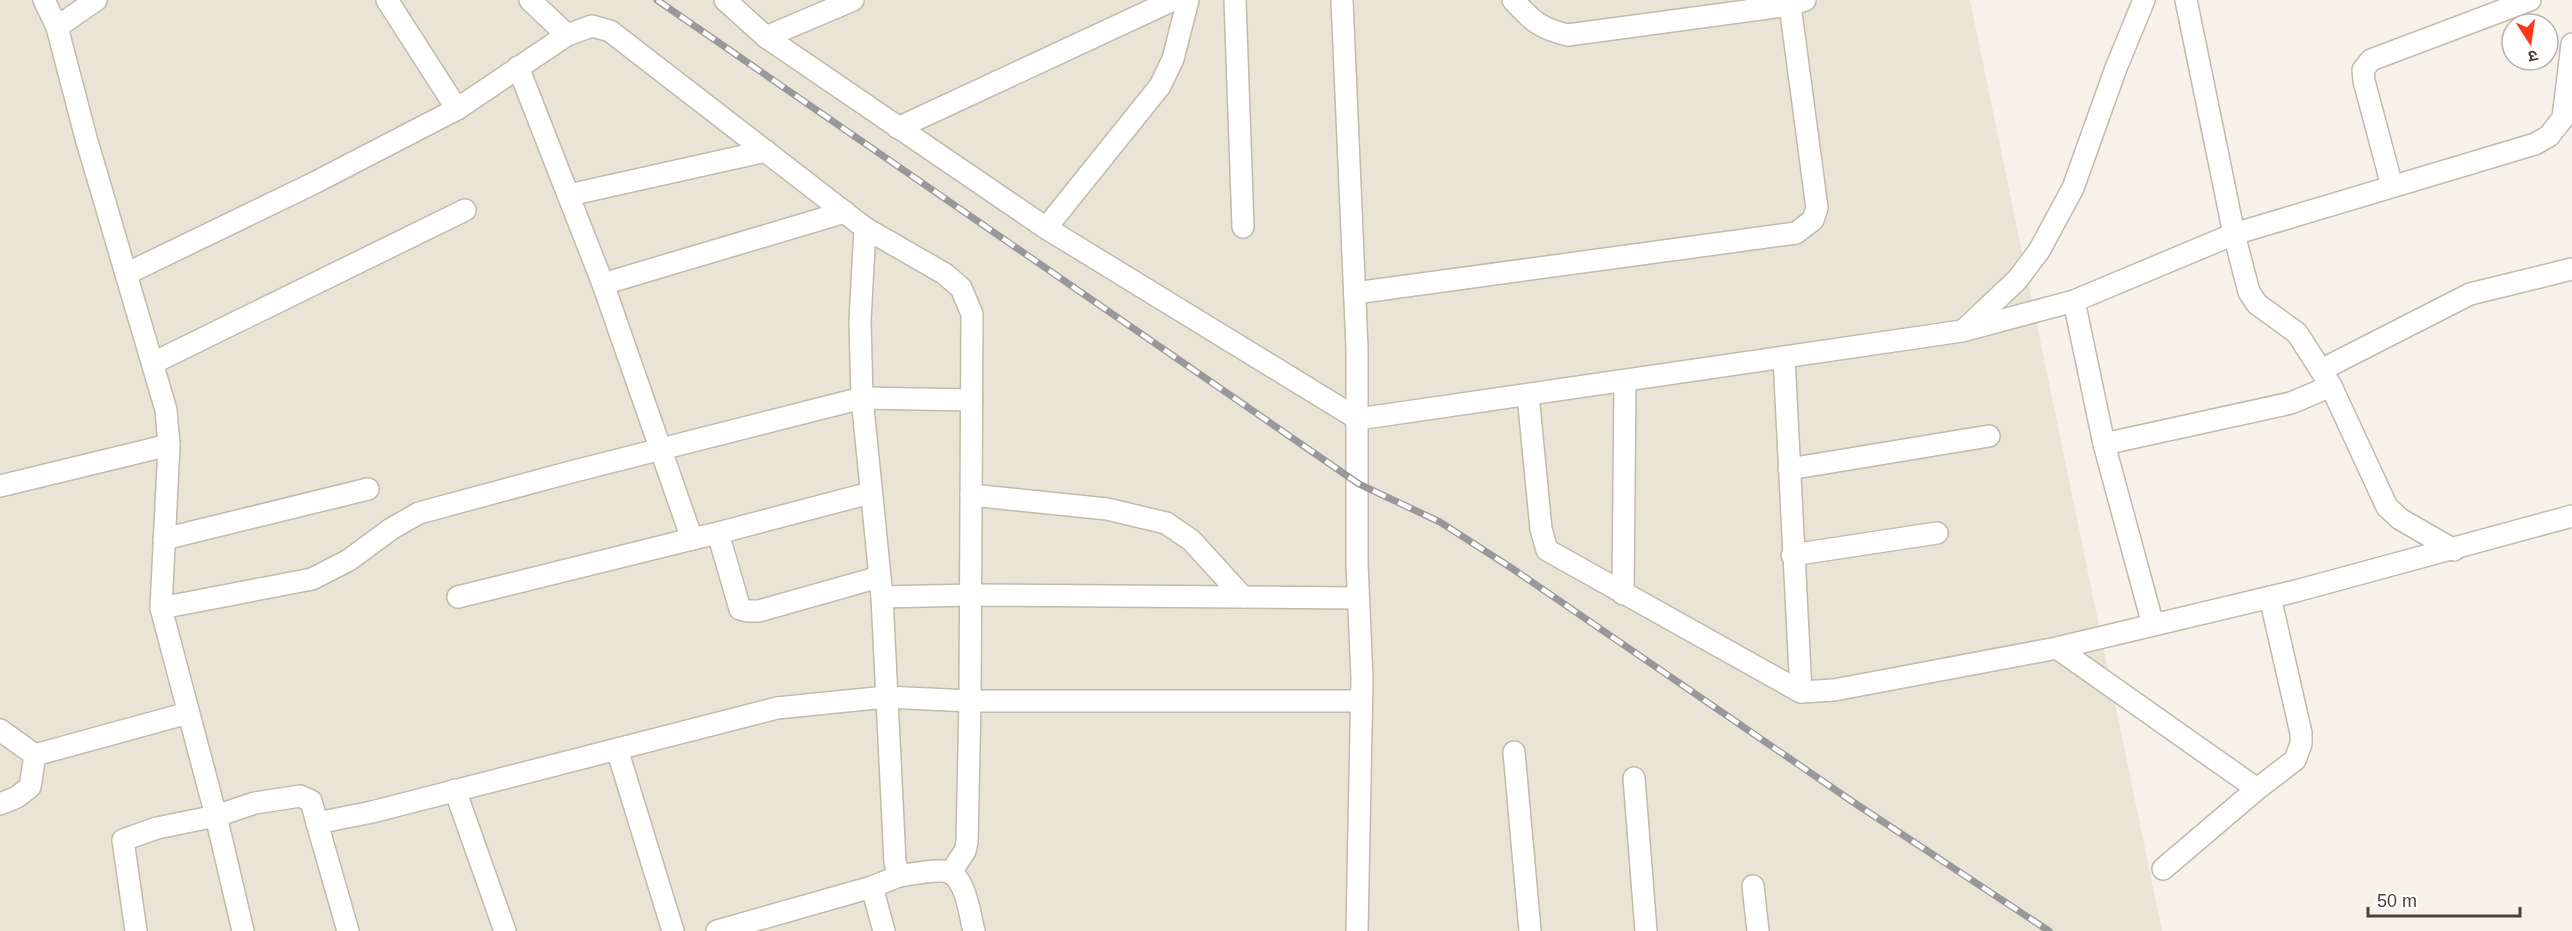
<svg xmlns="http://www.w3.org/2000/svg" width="2572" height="931" viewBox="0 0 2572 931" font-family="Arial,'Noto Sans Devanagari',sans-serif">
	<rect width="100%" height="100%" fill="#f6f2e9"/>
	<polygon fill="#eae4d7" points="0,0 1970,0 2162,931 0,931"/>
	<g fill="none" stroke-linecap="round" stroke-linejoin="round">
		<defs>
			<g id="street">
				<polyline points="44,0 57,27 86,138 166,410 169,445 161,608 216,816 243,931"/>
				<polyline points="530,0 567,35"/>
				<polyline points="725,0 766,37 1046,228 1358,419 1962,331 2074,301 2234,234 2535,144 2549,136 2563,118 2572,44"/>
				<polyline points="1235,0 1243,227"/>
				<polyline points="1342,0 1357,348 1357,564 1362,678 1357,931"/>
				<path d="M1513,0C1532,21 1541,29 1568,35L1790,5"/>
				<polyline points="2186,0 2234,234 2249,292 2257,304 2297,333 2331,386 2387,507 2400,519 2454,550"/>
				<polyline points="57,27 96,0"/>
				<polyline points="766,37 853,0"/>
				<polyline points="518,67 603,284 692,539 718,533 740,609 747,611 759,611 879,577"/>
				<polyline points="457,109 567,35 592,26 610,31 865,228 860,321 862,398 882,597"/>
				<polyline points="898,128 1173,0"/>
				<polyline points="2392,186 2364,81 2363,70 2371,60 2530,0"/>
				<polyline points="569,195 766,151"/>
				<polyline points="865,228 945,274 961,288 972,314 970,701 967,842 965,851 951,872"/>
				<polyline points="1046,228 1160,86 1173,59 1188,0"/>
				<polyline points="126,274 314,183 457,109 387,0"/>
				<polyline points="603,284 845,212"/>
				<polyline points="1355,293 1796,233 1813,220 1817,208 1790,5 1805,0"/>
				<polyline points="2074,301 2104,444 2153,625"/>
				<polyline points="1965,329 2017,280 2039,251 2073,188 2116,68 2144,0"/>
				<polyline points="1784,358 1801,692"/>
				<polyline points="153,363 465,210"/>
				<polyline points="2321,370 2470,294 2572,269"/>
				<polyline points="1528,395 1541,529 1547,550 1801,692 1834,690 2057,648 2296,591 2572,516"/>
				<polyline points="2104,444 2291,403 2331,386"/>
				<polyline points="1789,469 1989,436"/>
				<polyline points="0,486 169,445"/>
				<polyline points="971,495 1107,509 1166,523 1191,540 1243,597"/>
				<polyline points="718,533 870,493"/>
				<polyline points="164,539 368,489"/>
				<polyline points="1792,555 1937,533"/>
				<polyline points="1623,594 1625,381"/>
				<polyline points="458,597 692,539"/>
				<polyline points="161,608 312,579 349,560 391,529 419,513 567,473 862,398 972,400"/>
				<polyline points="2057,648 2257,789"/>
				<polyline points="0,730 35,755"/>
				<polyline points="617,749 673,931"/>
				<polyline points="1514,752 1530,931"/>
				<polyline points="1634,778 1646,931"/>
				<polyline points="455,790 505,931"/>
				<polyline points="0,804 17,797 30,787 35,755 188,713"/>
				<polyline points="317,823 348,931"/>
				<polyline points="2163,869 2257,789 2295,760 2301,744 2301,733 2270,597"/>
				<path d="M899,876C913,874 929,870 943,871C966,872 969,913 974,931"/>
				<polyline points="1753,886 1758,931"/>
				<polyline points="872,887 884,931"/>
				<polyline points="136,931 123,840 157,828 216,816 255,803 300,796 311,801 317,823 372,812 777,708 886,697 970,701 1361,701"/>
				<polyline points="717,931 872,887 899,876 895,862 882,597 971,595 1358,598"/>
			</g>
		</defs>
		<use href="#street" stroke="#c2baab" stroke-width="24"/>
		<use href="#street" stroke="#fff" stroke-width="21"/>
		<defs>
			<polyline id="rail" points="657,0 1359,484 1440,522 1513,569 1856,804 2049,931"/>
		</defs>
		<use href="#rail" stroke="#989898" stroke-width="7"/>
		<use href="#rail" stroke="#fff" stroke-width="4.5" stroke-dasharray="14" stroke-linecap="butt"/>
	</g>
	<g transform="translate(2530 42) rotate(168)"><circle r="28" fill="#ffffff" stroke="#b7b3af" stroke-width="1.5"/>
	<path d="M0-4.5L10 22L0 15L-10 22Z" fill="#ff3617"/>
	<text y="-9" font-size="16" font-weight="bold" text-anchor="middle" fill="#4a4237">उ</text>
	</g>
	<path d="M2368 907v9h152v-9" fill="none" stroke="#4a4237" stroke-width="3"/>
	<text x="2377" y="907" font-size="18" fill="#4a4237" stroke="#ffffff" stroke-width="4.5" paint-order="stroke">50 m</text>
</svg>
